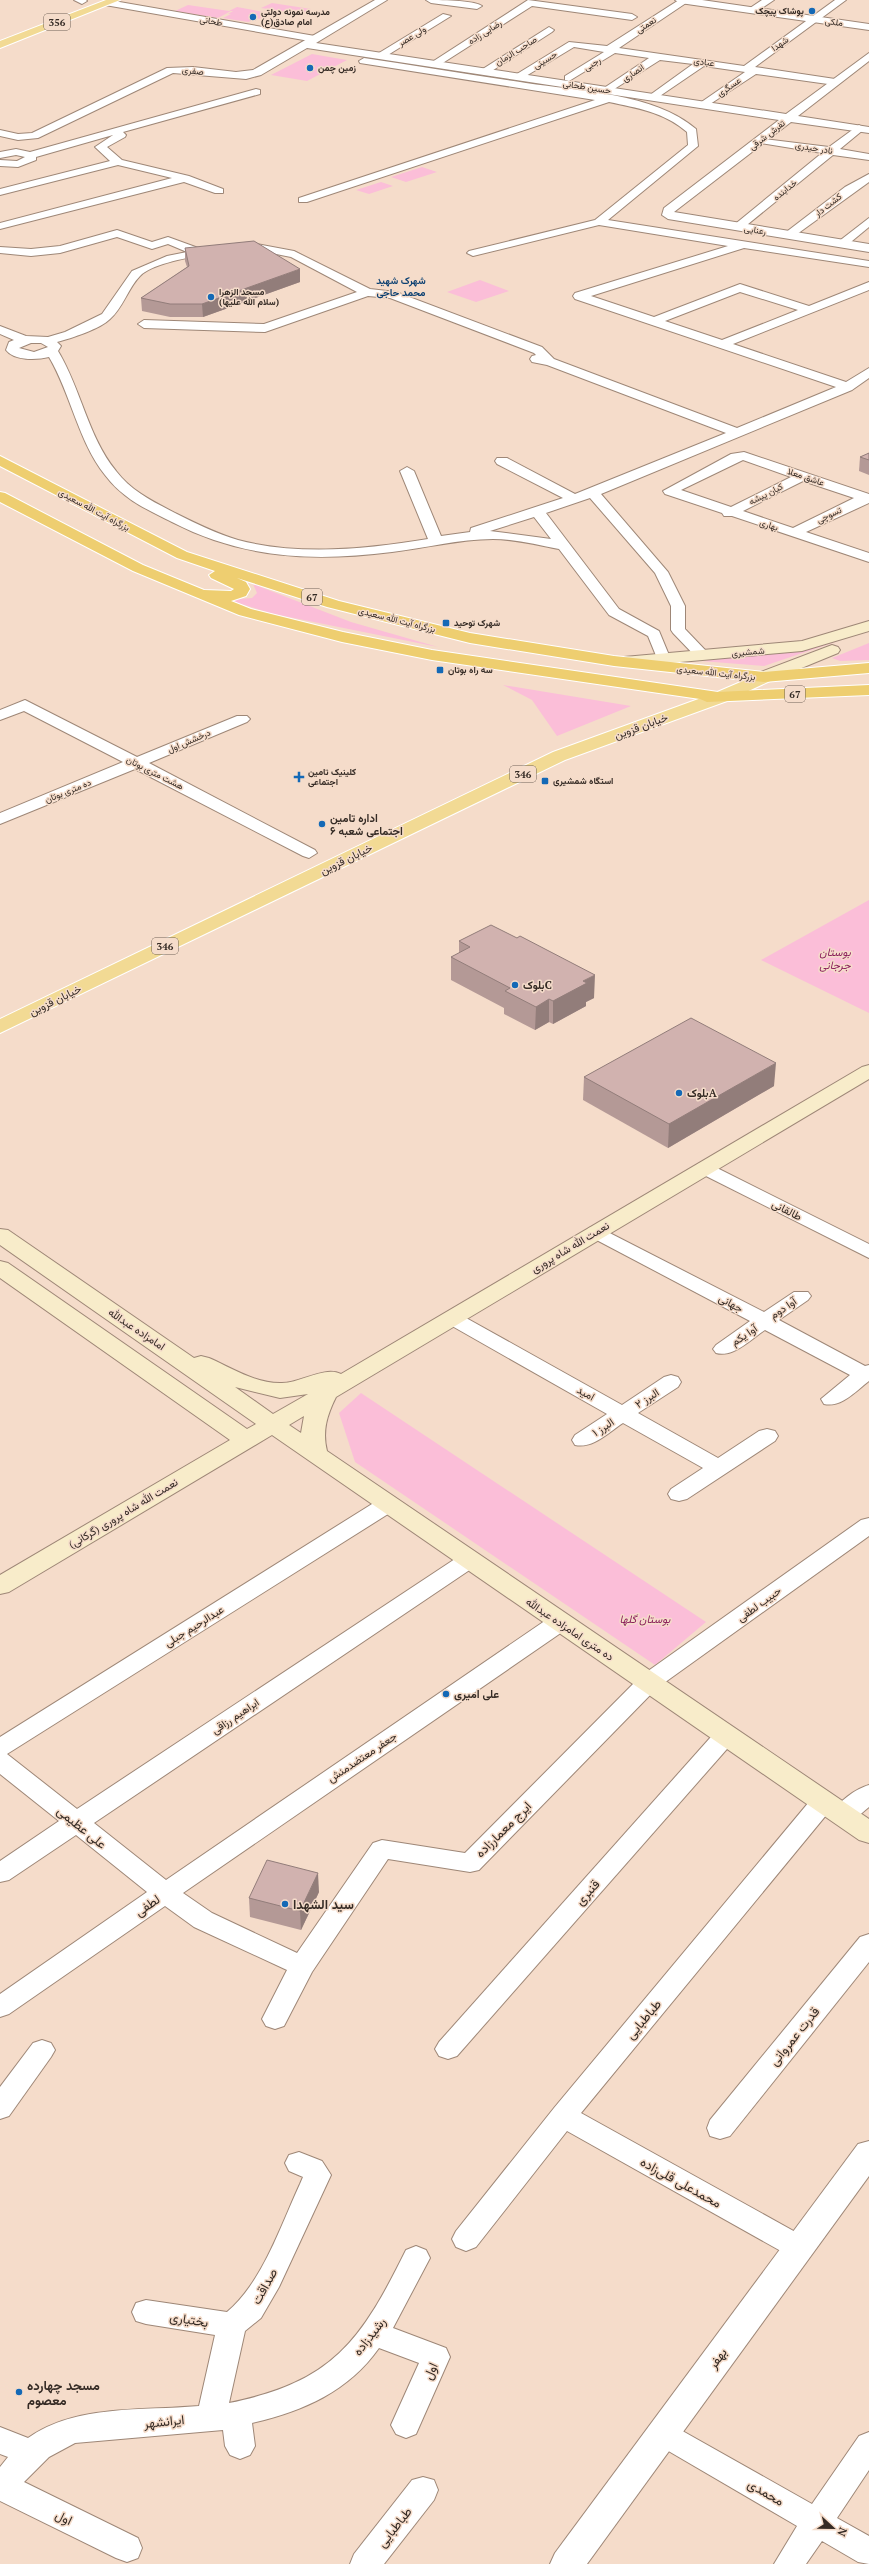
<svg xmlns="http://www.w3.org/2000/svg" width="869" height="2564" viewBox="0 0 869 2564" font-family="'PT Serif',Vazirmatn,serif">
	<rect width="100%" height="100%" fill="#f5dcca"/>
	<g fill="#fbbed8">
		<polygon points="272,3 311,9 301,14 261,8"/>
		<polygon points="188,5 229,11 237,7 274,14 248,22 223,18 231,14 228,14 233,11 231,11 218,18 175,11"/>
		<polygon points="312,54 347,60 307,81 271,75"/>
		<polygon points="422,167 437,172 406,182 391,177"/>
		<polygon points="381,182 393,186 369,194 356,190"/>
		<polygon points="480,280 509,291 476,302 447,292"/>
		<polygon points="253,584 351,622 438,647 274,614 228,600 252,598 257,593"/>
		<polygon points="838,641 764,666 701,661 804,649"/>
		<polygon points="869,643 869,660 840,661 832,658"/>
		<polygon points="503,685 631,706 557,736 532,700"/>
		<polygon points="869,900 869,1013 761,960"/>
		<polygon points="361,1393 706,1622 655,1665 355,1462 339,1413"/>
	</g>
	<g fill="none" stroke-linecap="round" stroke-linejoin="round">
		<defs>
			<g id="minor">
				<polygon points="74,0 86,0 87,1 82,4"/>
				<polygon points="108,0 315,36 320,39 315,42 105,5 105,1"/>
				<path d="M426,0C438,0 474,0 482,6L477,9L431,3Z"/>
				<polygon points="528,0 632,14 637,17 632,20 532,6 438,66 429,64"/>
				<polygon points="679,0 689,1 619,48 744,66 835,0 846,0 755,67 835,79 840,82 835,85 756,74 704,108 699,105 700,103 745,72 704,66 654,100 649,97 650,95 693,64 660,60 608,93 604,92 604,88 649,58 615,53 569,81 565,80 565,76 604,52 574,47 521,79 512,77 569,42 607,46"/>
				<polygon points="762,0 774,0 756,12 750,12 750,8"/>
				<polygon points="443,14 451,16 383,58 374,56"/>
				<polygon points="549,27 554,30 552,32 487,74 478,72"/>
				<path d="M364,58C418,66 472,75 526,83C579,91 654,93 696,129L698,146L608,220L869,261V267L744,248L591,296L654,317L740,284L809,306L869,282V290L733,344L846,382L869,368V378L852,390L601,494L668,572L685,606V629L708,653L710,656L708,659H698L673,633L671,630V606L655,573L590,498L546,513L619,609L659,631L671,660L669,663H659L648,636L609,615L559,549C537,545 515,539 493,539C459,539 426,548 392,552C313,562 244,559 172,522C146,509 123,499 105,475C78,441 71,394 49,357C37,360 14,361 6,350L9,342L14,340L0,334V326L26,336L48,337L65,332L102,314L132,271L167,256L187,252L168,244L152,249L117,237L60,253L31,256L0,253V247L31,249L60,246L117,230L152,242L168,237L201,249L251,243L294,251L370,289L396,292L542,347L554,359L737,428L836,387L575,299L573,296L575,293L728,246L599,225L473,256L467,253L469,251L595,220L688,145L687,132C664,112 637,108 609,102L307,202H299V198L595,100L360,63L359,61ZM251,249L291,257L357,292L264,324L144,320L138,324L144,328L265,332L368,296L390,298L534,353L536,355L532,356L530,359L532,362L547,365L726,433L575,494L507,458H497L495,461L497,464L563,498L471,528L470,532L441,536L414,471L407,467L400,471L428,539C367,549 299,556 238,540C217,534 197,524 177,514C154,502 132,492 116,471C88,437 81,389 58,351L61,346L57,342C72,338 100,329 110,319C123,308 128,288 140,276C156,259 227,251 251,249ZM740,292L798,310L722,340L665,321ZM31,343H41L48,347L34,352L19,348ZM534,517L551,539L490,531Z"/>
				<polygon points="256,89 260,90 260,94 123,132 126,135 125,137 107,147 122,160 189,176 223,189 223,193 215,193 184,182 0,229 0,223 172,178 118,165 0,195 0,189 110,161 95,147 113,135 36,157 36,160 18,167 0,166 0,160 17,161 25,157 16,155 0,158 0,152 16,149 30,152"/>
				<polygon points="859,125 864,128 863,130 840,149 869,154 869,160 833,155 742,229 734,229 734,225 822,153 760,143 755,140 756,138 829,147"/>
				<polygon points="869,174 869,182 793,237 785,237 785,233 845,187"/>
				<polygon points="869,218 869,227 846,246 838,246 838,242"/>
				<path d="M744,452L869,494V503L806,532L869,553V562L732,516H724L722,513L665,494L663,491L731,454ZM743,460L791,477L731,507L681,490ZM803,481L854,498L793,528L743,511Z"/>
				<polygon points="25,700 137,757 237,716 247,716 250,719 247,722 149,763 315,850 317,853 309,858 303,856 135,769 0,824 0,813 123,762 24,711 0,720 0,710"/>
				<polygon points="705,1162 869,1244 869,1258 698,1172 695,1168 698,1164"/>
				<path d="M596,1226L764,1312L794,1292H808L811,1296L808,1300L779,1320L865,1366L869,1365V1381C856,1391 841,1408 824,1404L821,1399L850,1375L765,1330C751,1339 733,1358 716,1353L713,1349L716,1345L750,1321L589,1236L586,1232L589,1228Z"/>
				<path d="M452,1312L459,1314L622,1405L664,1377L671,1375L678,1377L681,1382L678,1387L638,1413L718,1458L759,1431L767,1429L775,1431L778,1436L775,1441L687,1499L679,1501L671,1499L668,1494L671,1489L703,1468L623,1423C609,1432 593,1449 575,1445L572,1440L575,1435L607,1414L445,1322L442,1318L445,1314Z"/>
				<polygon points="388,1497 396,1499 399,1504 396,1509 7,1754 77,1809 461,1555 469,1553 477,1555 480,1560 477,1565 94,1823 166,1880 552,1616 560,1614 568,1616 571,1622 568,1628 183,1893 212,1913 297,1953 373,1843 382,1840 465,1853 641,1676 861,1520 869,1518 869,1536 657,1688 479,1870 470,1872 388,1859 312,1972 284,2026 275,2029 266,2026 262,2019 287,1970 194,1927 165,1906 9,2014 0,2017 0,1994 147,1892 76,1835 9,1880 0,1882 0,1861 59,1821 0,1774 0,1737 380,1499"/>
				<polygon points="726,1727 734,1729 738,1735 734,1741 457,2056 448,2059 439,2056 435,2049 439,2042 718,1729"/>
				<path d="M869,1785V1807C858,1816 850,1826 834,1821L831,1815C838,1802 855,1789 869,1785Z"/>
				<polygon points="823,1793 832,1796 835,1802 832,1808 581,2113 808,2239 812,2247 808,2255 798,2259 788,2255 567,2131 476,2247 466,2251 456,2247 452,2239 456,2231 554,2108 814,1796"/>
				<polygon points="869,1934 869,1962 730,2136 720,2139 710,2136 707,2128 710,2120 860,1937"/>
				<polygon points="42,2040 51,2043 55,2050 51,2057 9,2116 0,2119 0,2087 33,2043"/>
				<path d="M299,2152L322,2161L331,2175L279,2287L261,2318L245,2331L229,2403C333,2382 361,2341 406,2250L416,2246L426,2250L430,2258L393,2328L446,2348L450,2357L416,2434L406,2438L396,2434L391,2425L419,2363L379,2348C348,2392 303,2411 252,2423L255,2446L250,2455L240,2459L230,2455L225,2446L223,2430L75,2443L49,2457L24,2482L138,2538L142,2548L138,2558L127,2562L116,2558L0,2501V2467L8,2457L0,2454V2427L28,2438C76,2404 143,2411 199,2406L215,2335L146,2324L136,2321L132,2312L136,2303L146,2300L227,2312C262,2283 281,2225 300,2184L303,2177L289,2171L285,2163L289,2155Z"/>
				<polygon points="663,2420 812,2504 859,2436 869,2432 869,2470 837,2518 869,2536 869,2564 858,2562 822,2541 806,2564 774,2564 797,2526 653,2442 648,2433 653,2424"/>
				<polygon points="423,2477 434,2480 438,2490 434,2500 384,2564 350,2564 354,2554 412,2480"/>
			</g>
			<g id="tertiary">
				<polygon points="375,0 387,0 316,43 786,114 869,53 869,61 798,116 869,127 869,133 791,122 674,212 869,244 869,252 668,219 662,215 664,208 779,120 307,48 261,75 246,79 173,73 38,138 18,140 0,136 0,130 18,134 32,133 167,68 193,67 236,72 253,70"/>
				<polygon points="675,0 702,0 869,24 869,30 680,3"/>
				<polygon points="869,2141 869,2176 587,2564 550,2564 555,2553 858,2144"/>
			</g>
			<g id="secondary">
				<polygon points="869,621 869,631 802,651 624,667 616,662 624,657 802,641"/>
				<polygon points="832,645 838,647 840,650 838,653 770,681 764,682 756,677 758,673"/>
				<path d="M869,1065V1079L336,1397C327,1415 322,1431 327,1451L869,1819V1843L859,1840L272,1435L9,1592L0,1594V1575L230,1440L0,1278V1261L8,1263L247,1429L256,1424L0,1245V1229L8,1230L194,1358L201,1356L209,1358C232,1368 256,1384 282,1383C301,1383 324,1366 341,1374L862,1067ZM235,1387L280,1398L308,1394L273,1414ZM304,1416L301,1433L289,1425Z"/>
			</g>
			<g id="primary">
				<polygon points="106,0 120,0 0,48 0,41"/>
				<polygon points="764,672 772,677 770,681 727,701 565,760 0,1033 0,1019 553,752 715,693"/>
			</g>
			<polygon id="trunk" points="0,456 187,552 339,601 470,633 614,656 764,672 869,663 869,673 764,682 614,666 470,643 327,607 237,578 246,582 250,589 246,596 231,601 251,609 343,632 432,650 718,692 869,685 869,695 707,702 700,699 432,660 342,642 239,615 133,571 0,502 0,492 5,493 143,565 204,590 231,591 234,589 211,578 209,575 215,571 177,558 0,466"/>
		</defs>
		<use href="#minor" stroke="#9e8777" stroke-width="2"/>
		<use href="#tertiary" stroke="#9e8777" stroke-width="2"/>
		<use href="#secondary" stroke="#9e8777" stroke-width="2"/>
		<use href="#primary" stroke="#fff" stroke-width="2"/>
		<use href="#trunk" stroke="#fff" stroke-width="2"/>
		<use href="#minor" fill="#fff" fill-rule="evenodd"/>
		<use href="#tertiary" fill="#fff" fill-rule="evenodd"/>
		<use href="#secondary" fill="#f8ecca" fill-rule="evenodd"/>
		<use href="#primary" fill="#f2da94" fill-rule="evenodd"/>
		<use href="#trunk" fill="#eece70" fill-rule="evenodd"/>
	</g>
	<g fill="#b49996">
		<polygon points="185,248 300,282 203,317 170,317 142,311 141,298 187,267 185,261"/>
		<polygon points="869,453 869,475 859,471 860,457"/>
		<polygon points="459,941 594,998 586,1002 586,1006 553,1024 549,1022 535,1030 504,1014 504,1008 451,980 451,957 459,953"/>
		<polygon points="584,1077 774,1086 668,1148 583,1100"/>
		<polygon points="319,1892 301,1930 250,1917 249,1898"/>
	</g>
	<g fill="#927d7a">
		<polygon points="300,269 300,282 203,317 202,304"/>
		<polygon points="595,975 594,998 586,1002 586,1006 553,1024 553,1001 583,981"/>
		<polygon points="549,999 549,1022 535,1030 536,1007"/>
		<polygon points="776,1063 774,1086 668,1148 669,1124"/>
		<polygon points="318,1873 319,1892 301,1930 300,1911"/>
	</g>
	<g fill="#d1b2af" stroke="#927d7a">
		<polygon points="254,241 300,269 202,304 170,304 141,298 189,266 185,248"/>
		<polygon points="869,453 869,460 860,457"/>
		<polygon points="491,925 517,938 520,936 595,975 583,981 587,983 553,1001 549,999 536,1007 505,991 510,988 451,957 470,947 459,941"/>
		<polygon points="691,1018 776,1063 669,1124 584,1077"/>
		<polygon points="267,1860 318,1873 300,1911 249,1898"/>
	</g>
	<g fill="#1469b6" stroke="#f5dcca" stroke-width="1.5">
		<circle cx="812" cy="11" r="4"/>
		<circle cx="253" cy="17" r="4"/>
		<circle cx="310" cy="68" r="4"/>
		<circle cx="211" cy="297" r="4"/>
		<rect x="442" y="619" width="8" height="8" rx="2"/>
		<rect x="436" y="666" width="8" height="8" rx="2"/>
		<path d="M297 771h4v4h4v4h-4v4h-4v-4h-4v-4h4z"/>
		<rect x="541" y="777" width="8" height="8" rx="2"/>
		<circle cx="322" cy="824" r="4"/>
		<circle cx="515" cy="985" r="4"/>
		<circle cx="679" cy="1093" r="4"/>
		<circle cx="446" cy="1694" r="4"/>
		<circle cx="285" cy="1904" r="4"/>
		<circle cx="19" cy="2392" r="4"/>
	</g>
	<g text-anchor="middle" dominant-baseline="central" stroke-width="3" stroke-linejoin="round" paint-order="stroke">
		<g font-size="9" font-weight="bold" fill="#352b25" stroke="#f5dcca" text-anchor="start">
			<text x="804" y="11" text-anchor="end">پوشاک پیچک</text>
			<text x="261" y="12">مدرسه نمونه دولتی<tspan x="261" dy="10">امام صادق(ع)</tspan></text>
			<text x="318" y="68">زمین چمن</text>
			<text x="219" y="292">مسجد الزهرا<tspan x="219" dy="10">(سلام الله علیها)</tspan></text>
			<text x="454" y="623">شهرک توحید</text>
			<text x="448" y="670">سه راه بوتان</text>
			<text x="308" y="772">کلینیک تامین<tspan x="308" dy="10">اجتماعی</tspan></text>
			<text x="553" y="781">استگاه شمشیری</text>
		</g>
		<g font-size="9" fill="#352b25" stroke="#f5dcca">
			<text transform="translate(211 21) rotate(10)">طحانی</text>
			<text transform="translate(834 22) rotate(8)">ملکی</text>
			<text transform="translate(646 25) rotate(-33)">نعمتی</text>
			<text transform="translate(485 32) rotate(-32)">رضایی زاده</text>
			<text transform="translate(412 36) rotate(-31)">ولی عصر</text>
			<text transform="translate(780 44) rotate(-36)">شهدا</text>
			<text transform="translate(516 51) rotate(-32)">صاحب الزمان</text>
			<text transform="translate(545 60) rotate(-31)">حسینی</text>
			<text transform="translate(704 62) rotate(8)">عبادی</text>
			<text transform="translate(592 64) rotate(-32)">رجبی</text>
			<text transform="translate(193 71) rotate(6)">صفری</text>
			<text transform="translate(633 73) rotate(-34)">انصاری</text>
			<text transform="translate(587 87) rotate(9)">حسین طحانی</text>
			<text transform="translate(729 87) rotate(-35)">عسگری</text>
			<text transform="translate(767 135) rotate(-38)">تفرش شرقی</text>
			<text transform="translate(814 148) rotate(9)">نادر حیدری</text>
			<text transform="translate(785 190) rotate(-39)">خدابنده</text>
			<text transform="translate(828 205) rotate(-38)">کشت دار</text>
			<text transform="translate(755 230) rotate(9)">رعنایی</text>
			<text transform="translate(806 477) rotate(19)">عاشق معلا</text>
			<text transform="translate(766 494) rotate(-27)">کیان پیشه</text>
			<text transform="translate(94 510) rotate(28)">بزرگراه آیت الله سعیدی</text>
			<text transform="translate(829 515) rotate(-26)">تسوچی</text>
			<text transform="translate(769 525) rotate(18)">بهاری</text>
			<text transform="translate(397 620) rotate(14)">بزرگراه آیت الله سعیدی</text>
			<text transform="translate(748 652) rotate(-5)">شمشیری</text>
			<text transform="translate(716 673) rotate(6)">بزرگراه آیت الله سعیدی</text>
			<text transform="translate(189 741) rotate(-23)">درخشش اول</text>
			<text transform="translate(155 773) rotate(27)">هشت متری بوتان</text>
			<text transform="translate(68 791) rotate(-22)">ده متری بوتان</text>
		</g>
		<g fill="#f5dcca" stroke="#6f6056" stroke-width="1">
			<rect x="44" y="14" width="26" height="16" rx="3"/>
			<rect x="302" y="589" width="20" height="16" rx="3"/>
			<rect x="785" y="686" width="20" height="16" rx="3"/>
			<rect x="510" y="766" width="26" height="16" rx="3"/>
			<rect x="152" y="938" width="26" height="16" rx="3"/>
		</g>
		<g font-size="10" font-weight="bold" fill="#352b25">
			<text x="57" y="22">356</text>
			<text x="312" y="597">67</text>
			<text x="795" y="694">67</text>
			<text x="523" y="774">346</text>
			<text x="165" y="946">346</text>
		</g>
		<g font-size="10" font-weight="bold" fill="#0d4172" stroke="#f5dcca">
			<text x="401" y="280">شهرک شهید<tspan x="401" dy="12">محمد حاجی</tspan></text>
		</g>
		<g font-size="11" fill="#352b25" stroke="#f5dcca">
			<text transform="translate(641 726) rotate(-20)">خیابان قزوین</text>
			<text transform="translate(346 859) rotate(-26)">خیابان قزوین</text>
			<text transform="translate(55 1000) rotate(-26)">خیابان قزوین</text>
			<text transform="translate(787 1210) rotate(27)">طالقانی</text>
			<text transform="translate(570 1247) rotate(-31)">نعمت الله شاه پروری</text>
			<text transform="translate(731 1303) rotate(28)">جهانی</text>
			<text transform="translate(783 1308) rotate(-34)">آوا دوم</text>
			<text transform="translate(137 1329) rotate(34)">امامزاده عبدالله</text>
			<text transform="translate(744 1335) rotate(-34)">آوا یکم</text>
			<text transform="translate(586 1393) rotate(29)">امید</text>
			<text transform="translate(647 1398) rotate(-33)">البرز ۲</text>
			<text transform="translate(603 1427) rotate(-34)">البرز ۱</text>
			<text transform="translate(123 1513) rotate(-31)">نعمت الله شاه پروری (گرکانی)</text>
			<text transform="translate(759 1604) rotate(-36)">حبیب لطفی</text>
			<text transform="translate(194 1626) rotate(-32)">عبدالرحیم جبلی</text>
			<text transform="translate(570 1629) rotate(34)">ده متری امامزاده عبدالله</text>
			<text transform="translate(235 1716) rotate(-34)">ابراهیم رزاقی</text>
			<text transform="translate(362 1757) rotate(-34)">جعفر معتضدمنش</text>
		</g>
		<g font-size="11" font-weight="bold" fill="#352b25" stroke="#f5dcca" text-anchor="start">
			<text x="330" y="818">اداره تامین<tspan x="330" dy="13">اجتماعی شعبه ۶</tspan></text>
			<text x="523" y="985">بلوکC</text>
			<text x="687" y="1093">بلوکA</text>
			<text x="454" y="1694">علی امیری</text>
		</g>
		<g font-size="11" font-style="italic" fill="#8c215d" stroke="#f5dcca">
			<text x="835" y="952">بوستان<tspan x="835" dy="13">جرجانی</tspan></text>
			<text x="645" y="1619">بوستان گلها</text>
		</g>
		<g font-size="13" fill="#352b25" stroke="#f5dcca">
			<text transform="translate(82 1827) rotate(39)">علی عظیمی</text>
			<text transform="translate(503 1829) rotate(-45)">ایرج معمارزاده</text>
			<text transform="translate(587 1892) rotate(-48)">قنبری</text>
			<text transform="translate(147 1905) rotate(-35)">لطفی</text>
			<text transform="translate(643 2019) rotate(-50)">طباطبایی</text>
			<text transform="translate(794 2036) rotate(-51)">قدرت عمروانی</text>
			<text transform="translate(681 2182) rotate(29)">محمدعلی قلی‌زاده</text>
			<text transform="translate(264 2286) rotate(-61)">صداقت</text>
			<text transform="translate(189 2319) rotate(9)">بختیاری</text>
			<text transform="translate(369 2336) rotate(-52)">رشیدزاده</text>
			<text transform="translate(717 2358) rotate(-54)">بهفر</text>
			<text transform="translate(430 2371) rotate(-66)">اول</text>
			<text transform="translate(164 2421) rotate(-6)">ایرانشهر</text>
			<text transform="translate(766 2492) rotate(30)">محمدی</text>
			<text transform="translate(64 2517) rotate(26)">اول</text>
			<text transform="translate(394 2527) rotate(-52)">طباطبایی</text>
		</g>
		<g font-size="13" font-weight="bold" fill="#352b25" stroke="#f5dcca" text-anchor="start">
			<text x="293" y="1904">سید الشهدا</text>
			<text x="27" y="2385">مسجد چهارده<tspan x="27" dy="15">معصوم</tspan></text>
		</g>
	</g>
	<g transform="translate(833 2528) rotate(112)" stroke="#f5dcca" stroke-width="3" paint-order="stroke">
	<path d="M0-3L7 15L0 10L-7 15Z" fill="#352b25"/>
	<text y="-6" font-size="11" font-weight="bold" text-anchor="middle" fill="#352b25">N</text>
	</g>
</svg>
